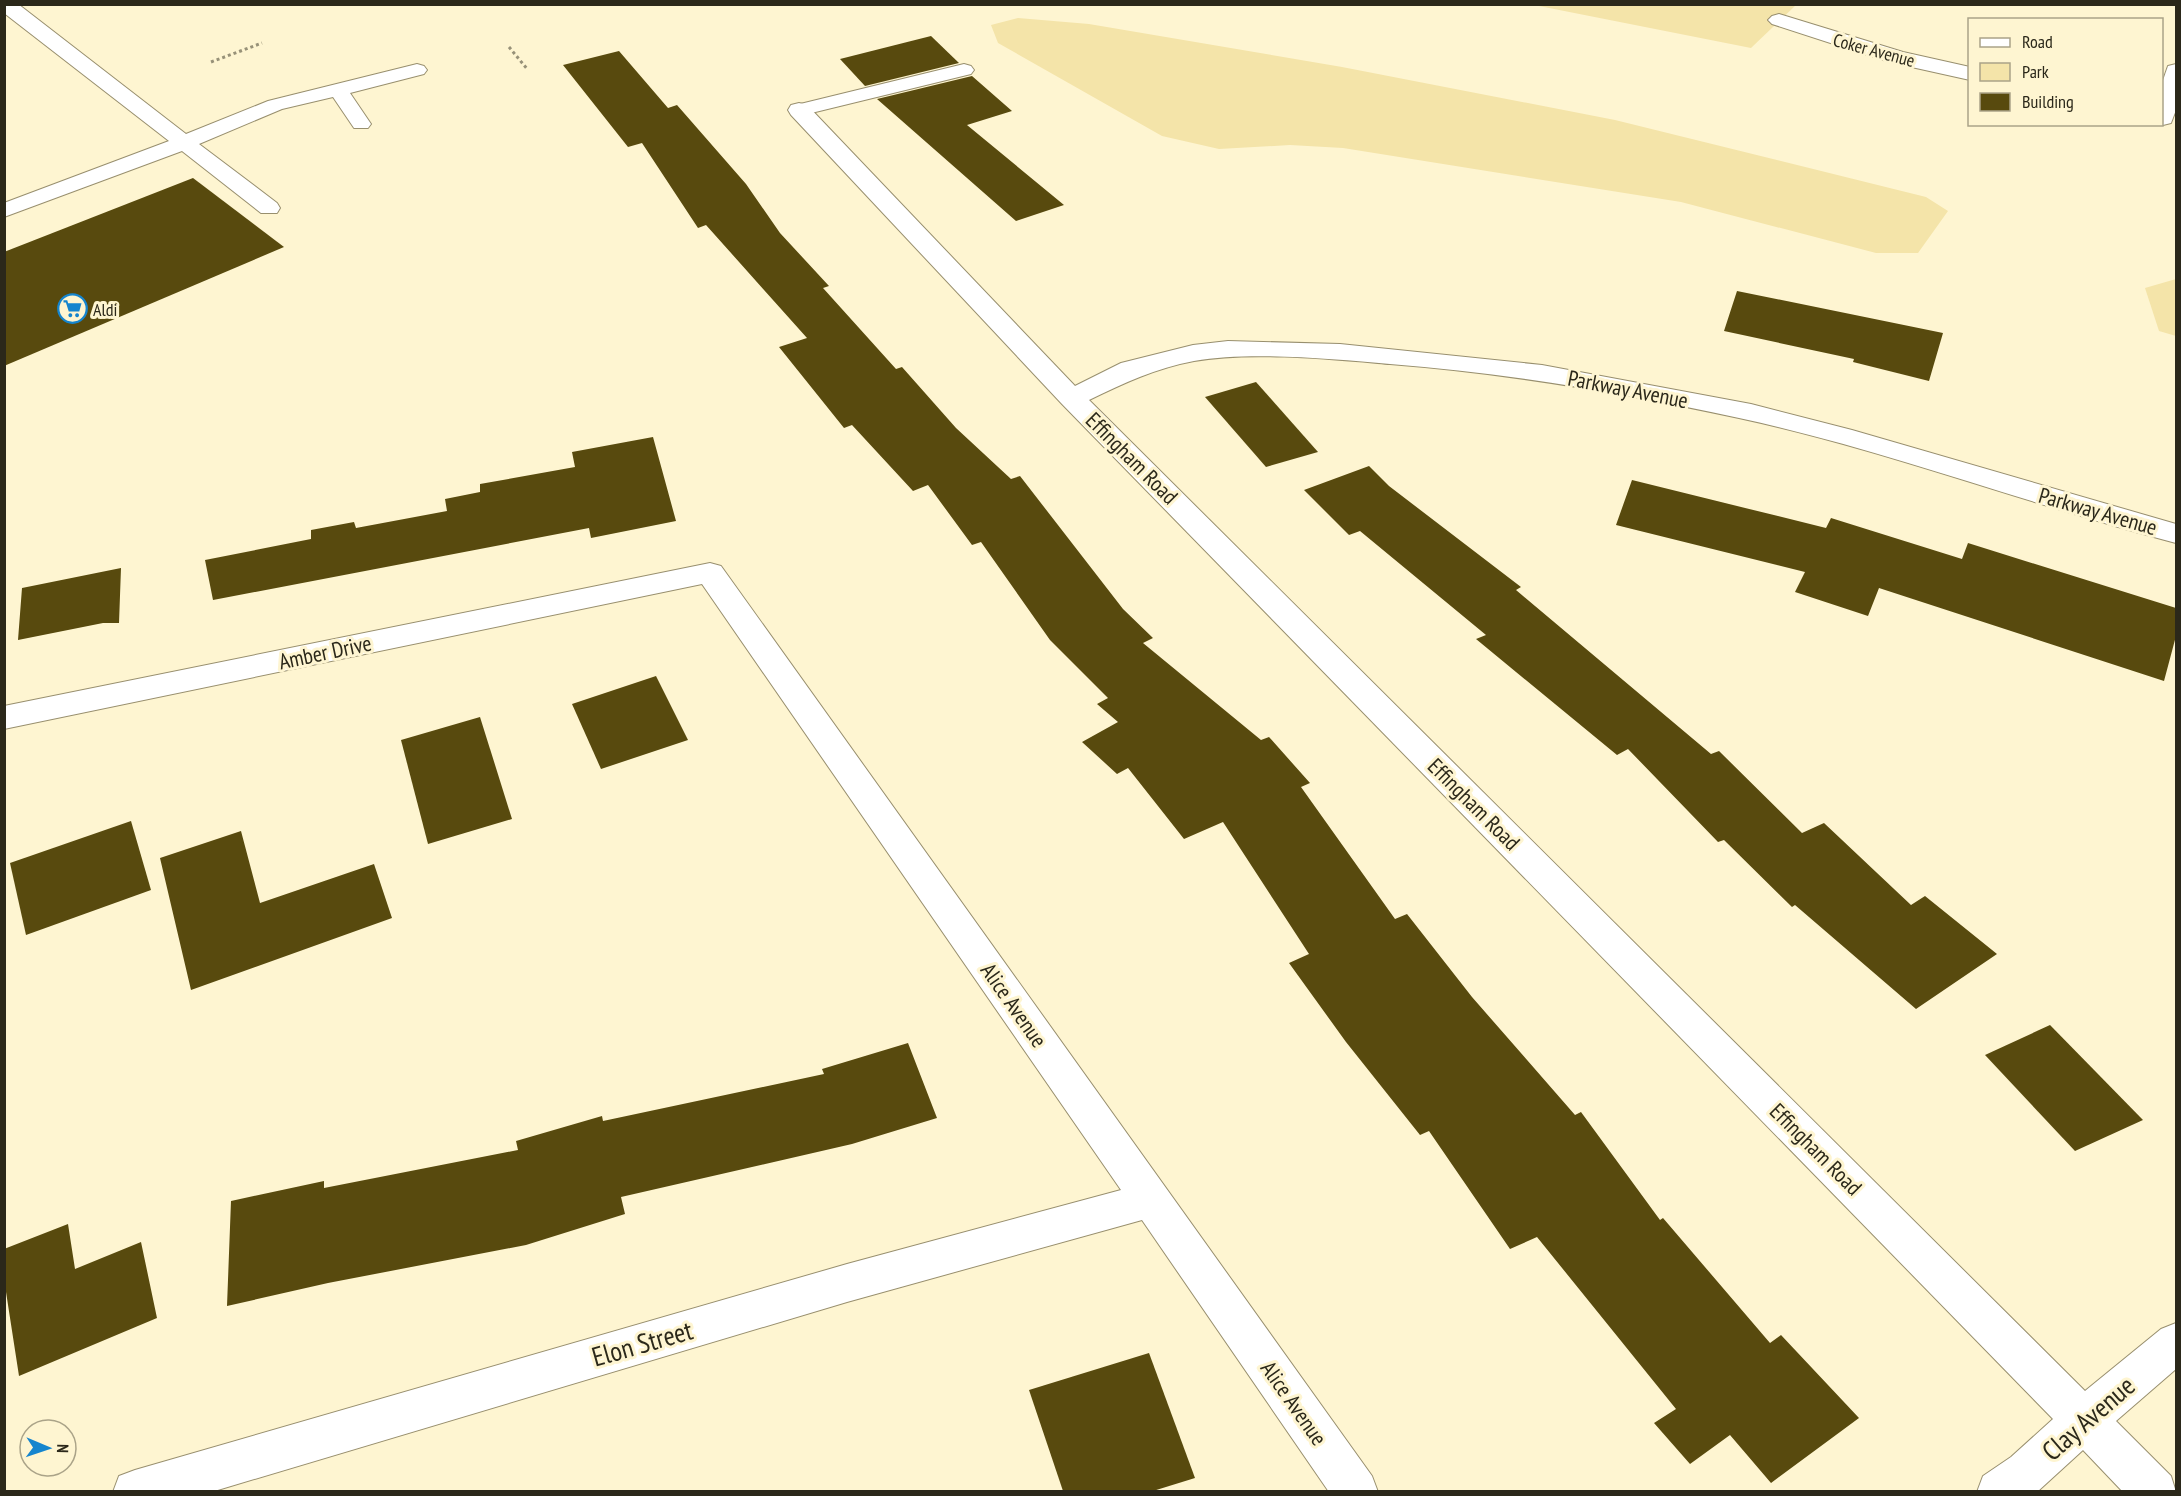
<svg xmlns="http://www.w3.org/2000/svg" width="2181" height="1496" viewBox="0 0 2181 1496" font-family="'PT Sans Narrow',sans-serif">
	<rect width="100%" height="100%" fill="#fef5d1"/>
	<g fill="#f4e4a9">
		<polygon points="1534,5 1796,5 1751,48"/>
		<polygon points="1018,18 1089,24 1342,67 1615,120 1926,197 1948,211 1918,253 1876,253 1681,202 1343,148 1290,145 1219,149 1162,136 998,43 991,25"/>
		<polygon points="2176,279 2176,336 2159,331 2145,288"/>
	</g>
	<g fill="#584a0e">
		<polygon points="931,36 959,63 865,86 840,59"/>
		<polygon points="619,51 668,108 677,105 746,184 780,233 829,286 823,288 896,369 902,367 956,428 1011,479 1020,476 1123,609 1153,638 1143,643 1261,740 1269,737 1310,783 1301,787 1395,919 1407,914 1472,997 1575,1115 1581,1112 1660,1220 1663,1218 1770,1343 1781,1335 1859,1418 1771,1483 1730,1435 1690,1464 1654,1423 1676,1409 1537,1237 1510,1249 1429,1131 1420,1135 1346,1042 1289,963 1309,954 1223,822 1184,839 1128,768 1117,774 1082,742 1118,722 1097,704 1108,698 1050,640 981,542 972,545 928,485 913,491 852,425 844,428 779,347 807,338 706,225 698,228 642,143 628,147 563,65"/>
		<polygon points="972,76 1012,111 967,125 1064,205 1016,221 877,99"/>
		<polygon points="193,178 284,247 4,366 4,252"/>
		<polygon points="1737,291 1943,333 1929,381 1853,362 1854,359 1724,331"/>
		<polygon points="1256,382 1318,452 1266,467 1205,397"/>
		<polygon points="653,437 676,521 591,538 589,528 213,600 205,560 311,539 311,530 354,522 356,528 447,511 445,499 480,492 480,484 575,467 572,452"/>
		<polygon points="1369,466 1389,486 1521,587 1516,590 1711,754 1719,751 1802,833 1824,823 1911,905 1925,896 1997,954 1916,1009 1795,905 1792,907 1724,840 1718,842 1628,749 1617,755 1476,639 1486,635 1360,531 1349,535 1304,490"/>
		<polygon points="1632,480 1826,528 1831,518 1962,559 1968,543 2176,608 2176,636 2164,681 1879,588 1868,616 1795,592 1805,572 1616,525"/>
		<polygon points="121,568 119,623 103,623 18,640 22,588"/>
		<polygon points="656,676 688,740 601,769 572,704"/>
		<polygon points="480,717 512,819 428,844 401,740"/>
		<polygon points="131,821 151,890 26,935 10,863"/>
		<polygon points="241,831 260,903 374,864 392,918 191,990 160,858"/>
		<polygon points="2050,1025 2143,1120 2075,1151 1985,1055"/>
		<polygon points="908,1043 937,1118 852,1144 621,1197 625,1214 526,1245 328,1283 227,1306 231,1201 324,1181 324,1188 518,1150 516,1141 602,1116 603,1121 824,1074 822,1069"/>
		<polygon points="68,1224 75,1269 141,1242 157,1318 19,1376 4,1279 4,1249"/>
		<polygon points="1149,1353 1195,1478 1153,1491 1063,1491 1029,1390"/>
	</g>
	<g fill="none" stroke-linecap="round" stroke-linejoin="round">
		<defs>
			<g id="lane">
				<polygon points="4,4 18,4 186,134 268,101 417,64 424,66 427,70 424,74 350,93 371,124 368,128 354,128 333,97 282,109 199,144 277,203 280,208 277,213 261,213 182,151 4,217 4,203 169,141 4,13"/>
				<polygon points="964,64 971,66 974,70 971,74 799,116 792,114 789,110 792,106"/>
			</g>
			<g id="street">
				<polygon points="1779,14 1903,52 1970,67 1970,80 1889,62 1772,24 1768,20 1772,16"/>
				<polygon points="2176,64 2176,110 2171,123 2163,125 2162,83 2168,66"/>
				<path d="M799,103L807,105L1075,386L1121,363L1193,345L1228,341L1340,344L1542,365L1751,404L1852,430L2176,524V543C2030,505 1887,450 1739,418C1624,393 1507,373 1390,364C1331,359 1251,351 1194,361C1156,368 1124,383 1089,400L2085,1391L2161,1329L2176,1323V1369L2116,1421L2171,1476L2176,1492H2123L2083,1450L2037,1492H1977L1983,1476L2011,1457L2053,1419L1062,404L791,115L788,110L791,105Z"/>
				<polygon points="710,563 721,566 1372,1476 1378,1492 1329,1492 1142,1220 847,1302 211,1492 113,1492 119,1476 135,1470 847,1264 1121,1190 702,584 4,729 4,706"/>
			</g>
		</defs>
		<use href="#lane" stroke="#988f6e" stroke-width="2"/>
		<use href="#street" stroke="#988f6e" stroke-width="2"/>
		<g stroke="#979178" stroke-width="3" stroke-dasharray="3 3" stroke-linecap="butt">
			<polyline points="509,47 528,70"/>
			<polyline points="211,62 262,43"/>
		</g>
		<use href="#lane" fill="#fff" fill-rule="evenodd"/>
		<use href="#street" fill="#fff" fill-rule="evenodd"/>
	</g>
	<defs>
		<symbol id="supermarket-ring" viewBox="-11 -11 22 22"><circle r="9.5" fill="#fef5d1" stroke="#1585ce" stroke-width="1.5"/><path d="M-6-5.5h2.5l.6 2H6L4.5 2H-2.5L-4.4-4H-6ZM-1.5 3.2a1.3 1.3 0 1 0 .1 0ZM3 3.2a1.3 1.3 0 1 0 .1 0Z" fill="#1585ce"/></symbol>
	</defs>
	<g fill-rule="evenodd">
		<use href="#supermarket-ring" x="56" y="292" width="33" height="33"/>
	</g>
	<g text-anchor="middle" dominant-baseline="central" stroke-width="6" stroke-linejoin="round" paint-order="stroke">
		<g font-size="18" fill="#2b281a" stroke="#fef5d1">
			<text transform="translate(1874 50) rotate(15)">Coker Avenue</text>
		</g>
		<g font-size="18" fill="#2b281a" stroke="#fef5d1" text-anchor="start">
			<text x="93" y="309">Aldi</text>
		</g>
		<g font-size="22" fill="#2b281a" stroke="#fef5d1">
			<text transform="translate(1628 389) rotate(11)">Parkway Avenue</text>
			<text transform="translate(1132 458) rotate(45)">Effingham Road</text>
			<text transform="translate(2098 511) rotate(16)">Parkway Avenue</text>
			<text transform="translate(325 652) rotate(-12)">Amber Drive</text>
			<text transform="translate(1474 804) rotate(45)">Effingham Road</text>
			<text transform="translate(1014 1005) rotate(55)">Alice Avenue</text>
			<text transform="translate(1816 1149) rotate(45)">Effingham Road</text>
			<text transform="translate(1294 1403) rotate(55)">Alice Avenue</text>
		</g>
		<g font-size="27" fill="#2b281a" stroke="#fef5d1">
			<text transform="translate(642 1343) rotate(-16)">Elon Street</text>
			<text transform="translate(2088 1418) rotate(-41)">Clay Avenue</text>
		</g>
	</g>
	<rect width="2181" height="1496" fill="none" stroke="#2b281a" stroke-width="12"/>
	<rect x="1968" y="18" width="195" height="108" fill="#fef5d1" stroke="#aaa388" stroke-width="1.5"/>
	<rect x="1980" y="38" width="30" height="9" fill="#ffffff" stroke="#aaa388" stroke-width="1.5"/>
	<text x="2022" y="48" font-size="18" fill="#2b281a">Road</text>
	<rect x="1980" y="63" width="30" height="18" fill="#f4e4a9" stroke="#aaa388" stroke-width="1.5"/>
	<text x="2022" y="78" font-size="18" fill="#2b281a">Park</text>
	<rect x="1980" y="93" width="30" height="18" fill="#584a0e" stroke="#aaa388" stroke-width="1.5"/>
	<text x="2022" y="108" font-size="18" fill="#2b281a">Building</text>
	<g transform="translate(48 1448) rotate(92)"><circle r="28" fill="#fef5d1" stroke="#aaa388" stroke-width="1.5"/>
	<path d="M0-4.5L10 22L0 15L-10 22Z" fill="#1585ce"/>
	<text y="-9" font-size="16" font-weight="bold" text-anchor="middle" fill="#2b281a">N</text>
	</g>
</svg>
